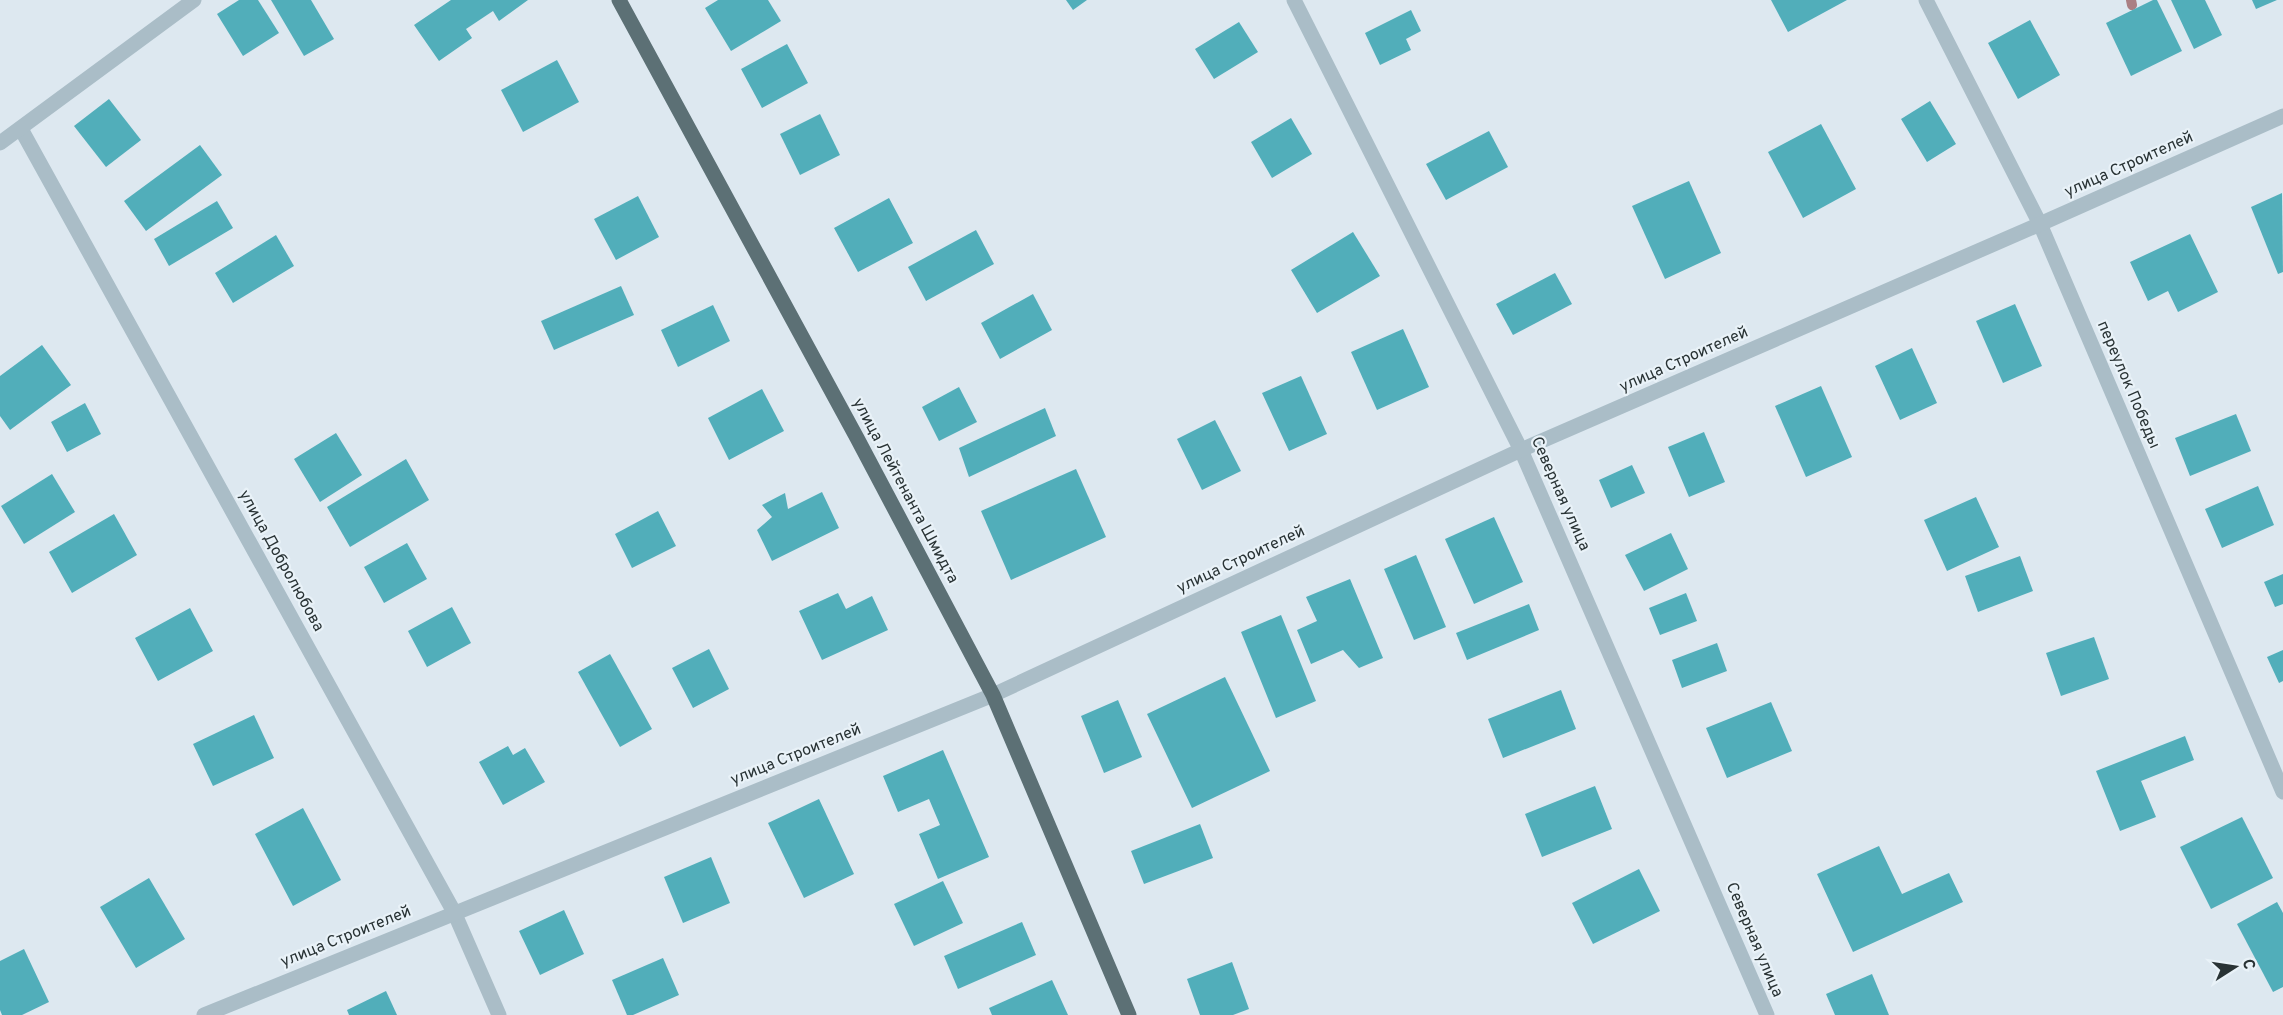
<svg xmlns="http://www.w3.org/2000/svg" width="2283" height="1015" viewBox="0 0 2283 1015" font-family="Overpass,sans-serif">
	<rect width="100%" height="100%" fill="#dde8f0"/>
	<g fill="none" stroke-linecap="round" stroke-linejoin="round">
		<polyline stroke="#aa7f83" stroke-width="10" points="2131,0 2132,5"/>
	</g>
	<g fill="#51aeba">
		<polygon points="239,0 258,0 279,33 243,56 217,14"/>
		<polygon points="271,0 311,0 334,39 304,56"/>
		<polygon points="451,0 528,0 499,21 493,11 466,29 472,38 439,61 414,25"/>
		<polygon points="718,0 768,0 781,21 731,51 705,8"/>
		<polygon points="1066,0 1087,0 1073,10"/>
		<polygon points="1771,0 1847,0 1788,32"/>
		<polygon points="2153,0 2157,0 2182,51 2131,76 2106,23"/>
		<polygon points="2171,0 2205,0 2222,35 2194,49"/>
		<polygon points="2252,0 2277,0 2256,9"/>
		<polygon points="1411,10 1421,31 1406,39 1411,50 1380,65 1365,33"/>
		<polygon points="2030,20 2060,75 2018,99 1988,43"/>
		<polygon points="1239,22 1258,52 1214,79 1195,49"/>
		<polygon points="787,44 808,83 762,108 741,69"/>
		<polygon points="557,60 579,102 523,132 501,90"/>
		<polygon points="109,99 141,140 106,167 74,126"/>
		<polygon points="1930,101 1956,144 1927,162 1901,119"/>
		<polygon points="820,114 840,155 800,175 780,134"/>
		<polygon points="1291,118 1312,154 1272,178 1251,142"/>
		<polygon points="1821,124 1856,189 1803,218 1768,152"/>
		<polygon points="1489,131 1508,167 1446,200 1426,164"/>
		<polygon points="200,145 222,175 146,231 124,201"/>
		<polygon points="1689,181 1721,253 1665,279 1632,206"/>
		<polygon points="2282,193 2283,272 2278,274 2251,207"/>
		<polygon points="638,196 659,237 616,260 594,219"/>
		<polygon points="889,198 913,243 858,272 834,228"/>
		<polygon points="217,201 233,228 169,266 154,239"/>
		<polygon points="976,230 994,264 926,301 908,267"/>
		<polygon points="1353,232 1380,276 1317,313 1291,270"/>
		<polygon points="2190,234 2218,292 2178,312 2168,291 2148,301 2130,262"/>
		<polygon points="276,235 294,266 233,303 215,273"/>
		<polygon points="1555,273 1572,304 1513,335 1496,304"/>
		<polygon points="621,286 634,315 554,350 541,321"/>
		<polygon points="1033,294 1052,330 1000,359 981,323"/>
		<polygon points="2015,304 2042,366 2003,383 1976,321"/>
		<polygon points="713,305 730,341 678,367 661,330"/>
		<polygon points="1403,329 1429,387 1377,410 1351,352"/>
		<polygon points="42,345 71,385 10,430 0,416 0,376"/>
		<polygon points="1912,348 1937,403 1900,420 1875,366"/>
		<polygon points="1301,376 1327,434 1289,451 1262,393"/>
		<polygon points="1821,386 1852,457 1806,477 1775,406"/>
		<polygon points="959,387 977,422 939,441 922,407"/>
		<polygon points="762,389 784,431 729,460 708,418"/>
		<polygon points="85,403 101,434 67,452 51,422"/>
		<polygon points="1045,408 1056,436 969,477 959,448"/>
		<polygon points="2236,414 2251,451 2190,476 2175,438"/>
		<polygon points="1215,420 1241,471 1202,490 1177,439"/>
		<polygon points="1704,432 1725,482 1689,497 1668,447"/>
		<polygon points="336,433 362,475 320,502 294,459"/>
		<polygon points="406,459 429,500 350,547 327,507"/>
		<polygon points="1632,465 1645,493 1611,508 1599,480"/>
		<polygon points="1076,469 1106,537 1011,580 981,511"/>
		<polygon points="52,474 75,512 24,544 1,506"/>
		<polygon points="2258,486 2274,525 2222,548 2205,509"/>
		<polygon points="822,492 839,528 772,561 757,530 772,517 762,505 785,493 788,509"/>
		<polygon points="1976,497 1999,547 1947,571 1924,520"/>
		<polygon points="658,511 676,546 632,568 615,534"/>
		<polygon points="114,514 137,555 72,593 49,552"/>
		<polygon points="1494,517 1523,582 1474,604 1445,539"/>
		<polygon points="1671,533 1688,569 1644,591 1625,555"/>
		<polygon points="407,543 427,579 384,603 364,567"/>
		<polygon points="1416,555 1446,627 1414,640 1384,569"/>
		<polygon points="2020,556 2033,591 1978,612 1965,576"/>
		<polygon points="2283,574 2283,604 2275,607 2264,582"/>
		<polygon points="1350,579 1383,658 1359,668 1343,650 1311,664 1297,630 1317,621 1306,597"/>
		<polygon points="838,593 846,609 872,596 888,630 822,660 799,611"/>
		<polygon points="1686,593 1697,621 1660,635 1649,608"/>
		<polygon points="1529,604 1539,630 1467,660 1456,633"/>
		<polygon points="452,607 471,643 427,667 408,631"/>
		<polygon points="190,608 213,651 158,681 135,638"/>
		<polygon points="1281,615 1316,701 1276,718 1241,632"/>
		<polygon points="2094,637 2109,679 2061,696 2046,653"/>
		<polygon points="1717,643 1727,671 1682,688 1672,660"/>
		<polygon points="709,649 729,689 693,708 672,668"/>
		<polygon points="2283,650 2283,681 2279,683 2267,657"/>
		<polygon points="610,654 652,729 620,747 578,672"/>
		<polygon points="1225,677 1270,771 1192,808 1147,714"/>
		<polygon points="1561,690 1576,729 1503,758 1488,719"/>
		<polygon points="1118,700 1142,757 1104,773 1081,716"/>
		<polygon points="1771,702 1792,751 1727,778 1706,728"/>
		<polygon points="254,715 274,758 213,786 193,744"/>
		<polygon points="2185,736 2194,760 2141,781 2156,817 2120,831 2096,771"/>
		<polygon points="508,746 513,755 525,748 545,782 503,805 479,762"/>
		<polygon points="943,750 989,857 938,879 919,834 940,825 929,799 898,812 883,776"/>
		<polygon points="1595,786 1612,829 1542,857 1525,814"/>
		<polygon points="819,799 854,874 804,898 768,823"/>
		<polygon points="303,808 341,880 293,906 255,834"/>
		<polygon points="2242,817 2273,878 2211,909 2180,847"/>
		<polygon points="1200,824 1213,858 1144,884 1131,851"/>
		<polygon points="1879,846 1902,894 1949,873 1963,902 1853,952 1817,874"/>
		<polygon points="711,857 730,903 683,923 664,877"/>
		<polygon points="1639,869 1660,911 1593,944 1572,903"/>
		<polygon points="149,878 185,939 136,968 100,907"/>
		<polygon points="943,881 963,923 914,946 894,904"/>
		<polygon points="2277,902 2283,913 2283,987 2273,992 2237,924"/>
		<polygon points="564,910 584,954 540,975 519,931"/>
		<polygon points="1022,922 1036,955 958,989 944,956"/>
		<polygon points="24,949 49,1002 22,1015 2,1015 0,1010 0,961"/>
		<polygon points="663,958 679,995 633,1015 627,1015 612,980"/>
		<polygon points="1232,962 1249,1009 1233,1015 1200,1015 1187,979"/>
		<polygon points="1872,974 1889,1015 1835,1015 1826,994"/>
		<polygon points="1052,980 1068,1015 992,1015 989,1008"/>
		<polygon points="386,991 397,1015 349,1015 347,1010"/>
	</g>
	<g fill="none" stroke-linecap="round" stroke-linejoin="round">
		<g stroke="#aabdc7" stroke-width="15">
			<polyline points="1294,0 1521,450 1767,1015"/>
			<polyline points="1926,0 2040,224 2283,792"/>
			<polyline points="21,129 454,912 499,1015"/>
			<polyline points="0,143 194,0"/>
			<polyline points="204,1015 993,695 1521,450 2040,224 2283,116"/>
		</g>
		<polyline stroke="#5c7075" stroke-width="15" points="619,0 857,438 993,695 1129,1015"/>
	</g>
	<g text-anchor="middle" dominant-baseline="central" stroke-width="4.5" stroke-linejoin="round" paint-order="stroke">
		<g font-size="16" fill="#293335" stroke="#e9f2f8">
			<text transform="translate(2129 165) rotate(-24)">улица Строителей</text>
			<text transform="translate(1684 360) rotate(-24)">улица Строителей</text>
			<text transform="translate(2128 385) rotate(67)">переулок Победы</text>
			<text transform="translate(905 491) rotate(62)">улица Лейтенанта Шмидта</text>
			<text transform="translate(1560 494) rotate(66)">Северная улица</text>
			<text transform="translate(1241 560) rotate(-25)">улица Строителей</text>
			<text transform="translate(281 561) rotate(61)">улица Добролюбова</text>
			<text transform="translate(796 755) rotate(-22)">улица Строителей</text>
			<text transform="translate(346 937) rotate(-22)">улица Строителей</text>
			<text transform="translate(1754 940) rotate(67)">Северная улица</text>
		</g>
	</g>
	<g transform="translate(2235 967) rotate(78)" stroke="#e9f2f8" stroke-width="4.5" paint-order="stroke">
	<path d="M0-4.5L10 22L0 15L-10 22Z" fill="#293335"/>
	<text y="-9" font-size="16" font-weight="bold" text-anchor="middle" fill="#293335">С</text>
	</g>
</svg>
